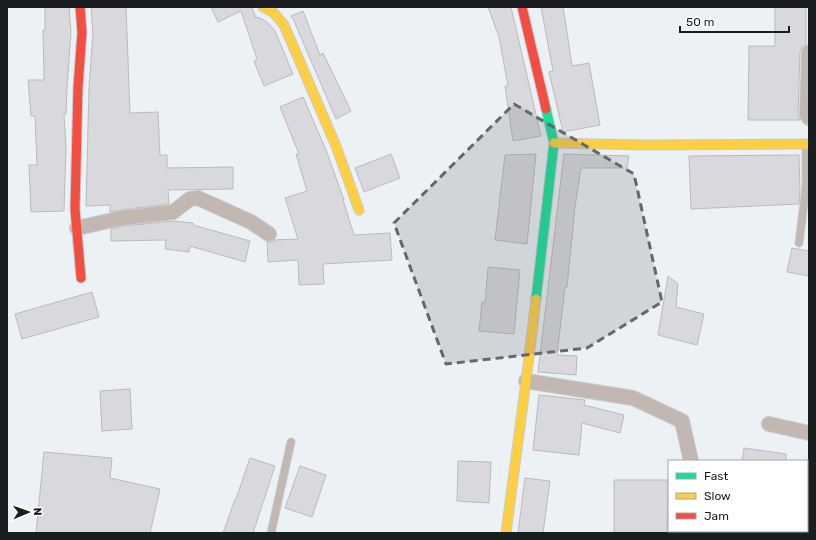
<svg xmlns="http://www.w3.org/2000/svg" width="816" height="540" viewBox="0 0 816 540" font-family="Rubik,sans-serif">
	<rect width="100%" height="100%" fill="#ecf1f6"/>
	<g fill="#d9d9dd" stroke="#babbbe">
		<polygon points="45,7 69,7 71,32 67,87 66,114 64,114 66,148 64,211 31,212 29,165 37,165 35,116 31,116 28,80 44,80 43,30 45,30"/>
		<polygon points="91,7 126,7 130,113 158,112 160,155 167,155 167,168 233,167 233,189 168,190 169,204 121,210 110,212 110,205 86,206 89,88 93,33"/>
		<polygon points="211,7 252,7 256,18 258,17 267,22 275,31 293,74 264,86 254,61 257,59 241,11 218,22"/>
		<polygon points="488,7 511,7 541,136 513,141 505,86 508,86 499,37"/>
		<polygon points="541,7 563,7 566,25 572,66 589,63 600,125 563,132 549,72 553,71"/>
		<polygon points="775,7 806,7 806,44 802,47 800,52 798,115 800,120 748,120 749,46 775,46"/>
		<polygon points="303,11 320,55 323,53 351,111 336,119 294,21 291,16"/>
		<polygon points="303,97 326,150 344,200 343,200 354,235 390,233 392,260 323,264 324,284 299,285 298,260 268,262 267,242 272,242 274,240 298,239 285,198 307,191 296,154 299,154 280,107"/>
		<polygon points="391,154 400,178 364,192 355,168"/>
		<polygon points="536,154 527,244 495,240 505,155"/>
		<polygon points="564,154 629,156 627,168 581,168 575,207 567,287 565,287 557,355 577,356 576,375 538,372"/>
		<polygon points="799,155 800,192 799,204 691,209 689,156"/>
		<polygon points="173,221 193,223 193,225 250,241 245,262 190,246 189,252 165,249 166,240 111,241 111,229 123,226"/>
		<polygon points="792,248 809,251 809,276 787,272"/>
		<polygon points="488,267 520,270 514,334 479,331 482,302 485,303"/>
		<polygon points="668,276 678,284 676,307 704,314 697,345 658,335"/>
		<polygon points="92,292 99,317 22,339 15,314"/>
		<polygon points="130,389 132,429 102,431 100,391"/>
		<polygon points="539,395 585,400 584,405 624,415 620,433 582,423 579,455 533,450"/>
		<polygon points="744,448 786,454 786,461 742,461"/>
		<polygon points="44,452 112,458 110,478 160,489 150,533 36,533"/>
		<polygon points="250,458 275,466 253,533 223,533 235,499 236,499"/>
		<polygon points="458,461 491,462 489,503 457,501"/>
		<polygon points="300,466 326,475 312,517 285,508"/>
		<polygon points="525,478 550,481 543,533 518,533"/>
		<polygon points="614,480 668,480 667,533 614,533"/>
	</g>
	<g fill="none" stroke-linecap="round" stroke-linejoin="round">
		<defs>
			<g id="lane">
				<polyline points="799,243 806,187 806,144"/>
				<polyline points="271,533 291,442"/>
			</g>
			<g id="street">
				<polyline points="809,52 807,115 809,118"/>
				<polyline points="77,228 122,218 173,212 190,199 198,198 251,222 269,234"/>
				<polyline points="526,381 633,398 682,421 691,461"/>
				<polyline points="769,424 809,433"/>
				<polyline points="681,533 681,531"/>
			</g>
			<polyline id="fast" points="536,299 554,143 546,109"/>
			<g id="slow">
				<polyline points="263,7 274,13 284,25 336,146 359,210"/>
				<polyline points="554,143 644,145 809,144"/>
				<polyline points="506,533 526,381 536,299"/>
			</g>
			<g id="jam">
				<polyline points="80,7 82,32 78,87 75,209 81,278"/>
				<polyline points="522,7 546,109"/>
			</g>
		</defs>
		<use href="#lane" stroke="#c7cbcf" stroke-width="9"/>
		<use href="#street" stroke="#c7cbcf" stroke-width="16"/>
		<use href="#fast" stroke="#c7cbcf" stroke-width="11"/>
		<use href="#slow" stroke="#c7cbcf" stroke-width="11"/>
		<use href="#jam" stroke="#c7cbcf" stroke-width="11"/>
		<use href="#lane" stroke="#c3b7b2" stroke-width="7"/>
		<use href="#street" stroke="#c3b7b2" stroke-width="14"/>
		<use href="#fast" stroke="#16e098" stroke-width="9"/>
		<use href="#slow" stroke="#ffcf43" stroke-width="9"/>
		<use href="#jam" stroke="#f24e42" stroke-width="9"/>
	</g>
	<path fill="#64686b" fill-opacity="0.2" stroke="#64686b" stroke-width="3" stroke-dasharray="8 5" stroke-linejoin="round" d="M514,104L634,174L662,302L587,348L446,364L394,223Z"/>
	<rect width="816" height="540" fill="none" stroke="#1a1e20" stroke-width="16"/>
	<rect x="668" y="460" width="140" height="72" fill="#ffffff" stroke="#a3a5a6"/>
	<rect x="676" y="473" width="20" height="6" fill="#16e098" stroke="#a3a5a6"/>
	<text x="704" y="480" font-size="12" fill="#1a1e20">Fast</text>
	<rect x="676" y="493" width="20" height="6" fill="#ffcf43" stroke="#a3a5a6"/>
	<text x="704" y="500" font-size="12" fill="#1a1e20">Slow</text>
	<rect x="676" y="513" width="20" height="6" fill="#f24e42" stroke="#a3a5a6"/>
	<text x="704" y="520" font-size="12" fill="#1a1e20">Jam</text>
	<g transform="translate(28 512) rotate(88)" stroke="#ffffff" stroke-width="3" paint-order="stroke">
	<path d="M0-3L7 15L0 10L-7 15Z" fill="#1a1e20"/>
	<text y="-6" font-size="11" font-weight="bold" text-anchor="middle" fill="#1a1e20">N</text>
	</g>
	<path d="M680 26v6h109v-6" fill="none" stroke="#1a1e20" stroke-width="2"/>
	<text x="686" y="26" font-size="12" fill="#1a1e20" stroke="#ffffff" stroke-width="3" paint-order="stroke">50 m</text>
</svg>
